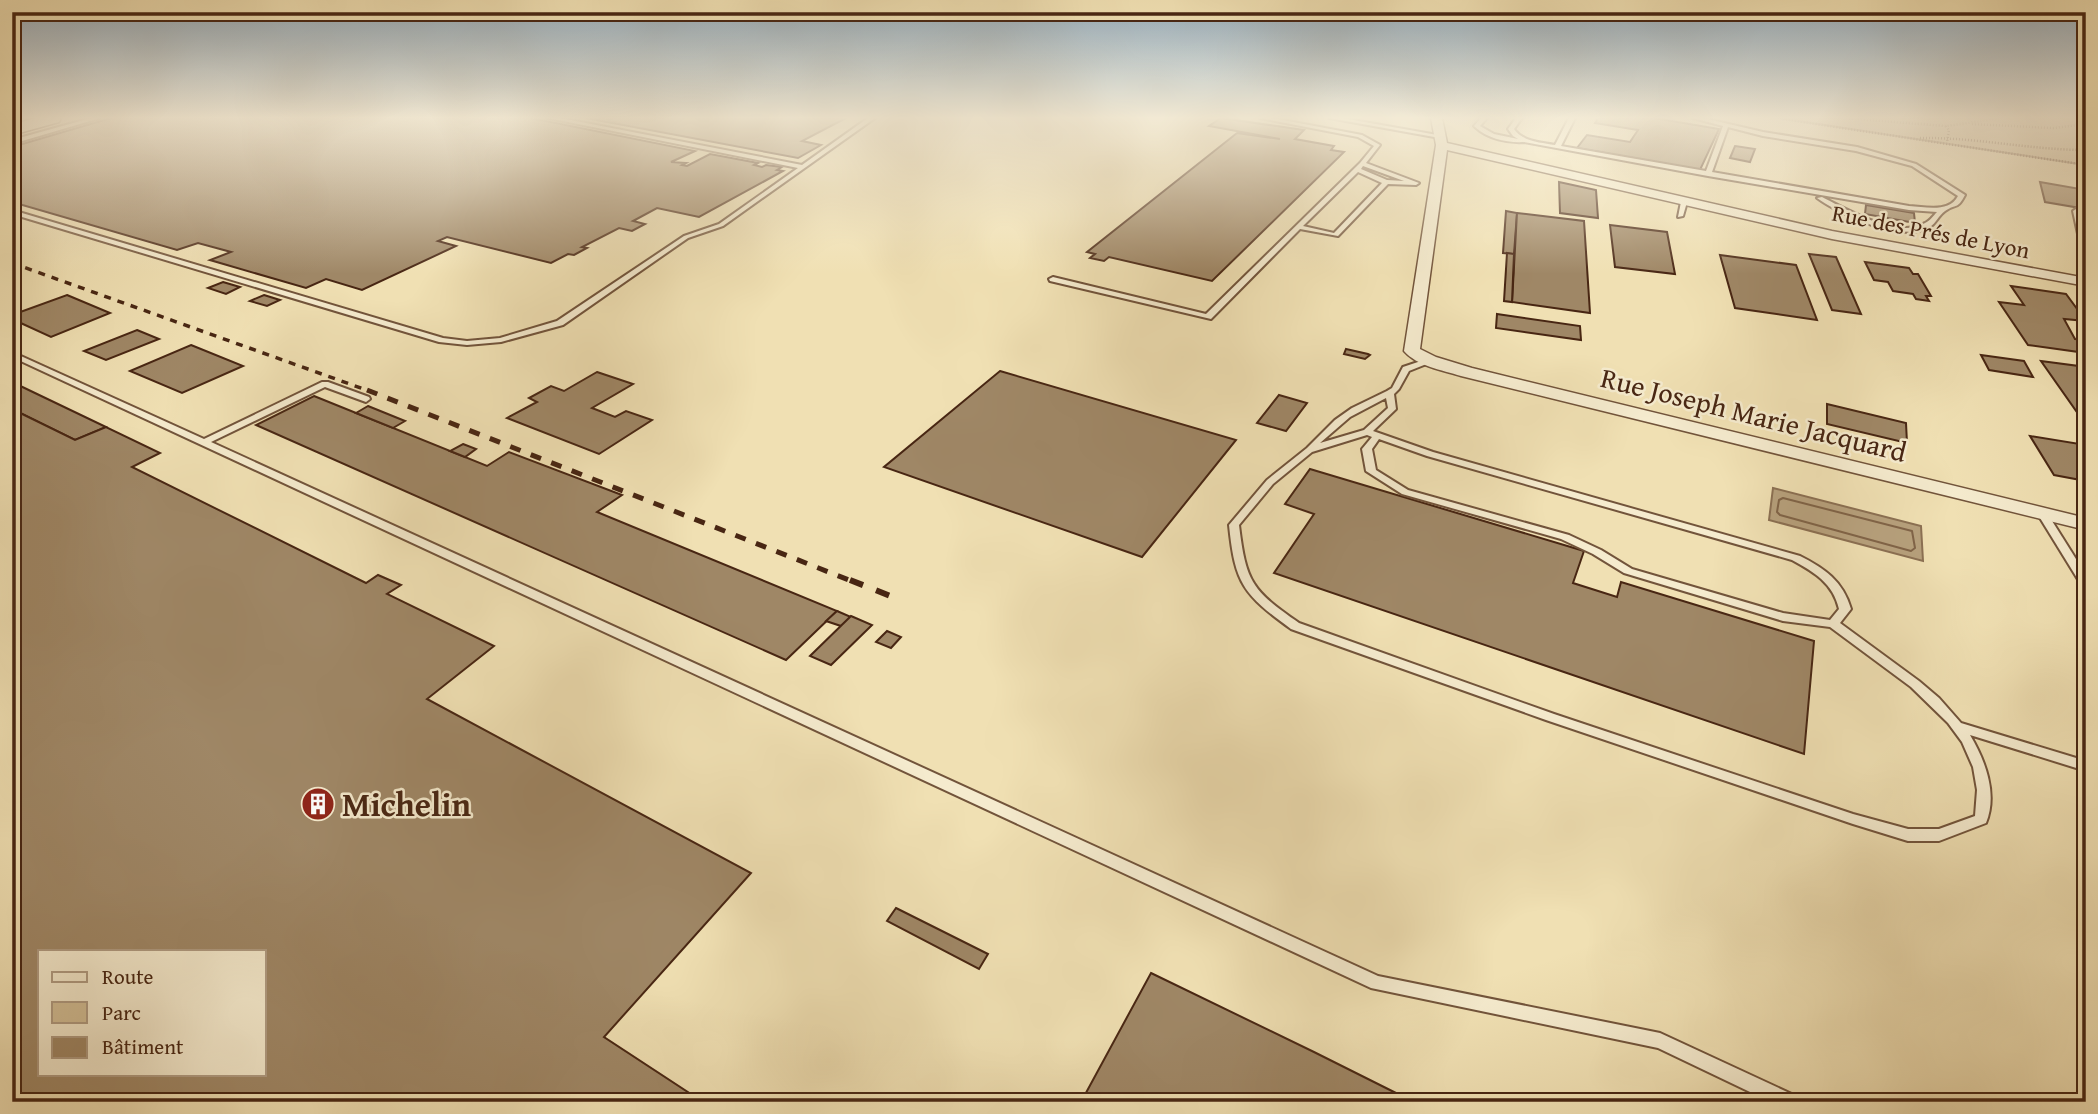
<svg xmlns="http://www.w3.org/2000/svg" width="2098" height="1114" viewBox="0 0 2098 1114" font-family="'Gentium Book Plus',serif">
	<rect width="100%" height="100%" fill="#f0e0b3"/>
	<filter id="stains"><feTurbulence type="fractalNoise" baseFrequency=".00286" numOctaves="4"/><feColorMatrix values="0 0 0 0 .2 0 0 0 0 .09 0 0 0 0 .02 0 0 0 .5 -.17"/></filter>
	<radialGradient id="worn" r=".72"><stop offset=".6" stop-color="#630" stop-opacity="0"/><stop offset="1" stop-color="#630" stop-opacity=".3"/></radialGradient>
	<polygon fill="#d3c098" stroke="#8e7356" stroke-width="2" points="1779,118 2086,118 2086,165"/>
	<polygon fill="#b7a17d" stroke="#8b7053" stroke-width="2" points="1773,488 1921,526 1923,561 1769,520"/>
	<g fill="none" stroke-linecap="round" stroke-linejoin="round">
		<polygon stroke="#806448" stroke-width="2" points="1783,498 1912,531 1915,548 1911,551 1780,515 1777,512 1779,500"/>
	</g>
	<g fill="#9f8766" stroke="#482613" stroke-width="2" fill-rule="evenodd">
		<polygon points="111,118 531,118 695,151 671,162 686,163 682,165 687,166 710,154 758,163 754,165 762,167 766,165 782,167 777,170 783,171 699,217 657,208 633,221 645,224 632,231 619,228 582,247 587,248 574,255 568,254 551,263 447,237 438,241 456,246 362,290 326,279 306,288 210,260 231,252 198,243 177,250 12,202 12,147"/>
		<polygon points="586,118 846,118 802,141 821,145 798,158"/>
		<polygon points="1221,118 1304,130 1295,139 1334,146 1331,150 1344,152 1212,281 1109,257 1104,261 1090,258 1095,254 1087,252 1237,133 1280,139 1209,126"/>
		<polygon points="1598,118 1654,118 1719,129 1700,170 1577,148 1587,135 1630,142 1638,130 1595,123"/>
		<polygon points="1735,146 1755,149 1750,162 1730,158"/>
		<polygon points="1559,182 1596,190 1598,218 1560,213"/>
		<polygon points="2040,182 2086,190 2086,209 2045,202"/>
		<polygon points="1866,205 1914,213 1915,223 1865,214"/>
		<polygon points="1506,211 1517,213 1514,254 1503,253"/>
		<polygon points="1517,213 1584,221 1590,313 1512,302"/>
		<polygon points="1610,225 1667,232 1675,274 1615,267"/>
		<polygon points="1507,253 1514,254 1512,302 1504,301"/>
		<polygon points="1809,254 1836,257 1861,314 1832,310"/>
		<polygon points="1720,255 1796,265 1817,320 1735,308"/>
		<polygon points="1865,262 1909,268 1913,274 1918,274 1931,296 1926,296 1929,301 1916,299 1913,294 1893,291 1888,282 1874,280"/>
		<polygon points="223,282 240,287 226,294 208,288"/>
		<polygon points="2011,286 2066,294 2086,321 2064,319 2075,339 2086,340 2086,353 2028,345 1999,302 2024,305"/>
		<polygon points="67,295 110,313 51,337 12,319 12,315"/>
		<polygon points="264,295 280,300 267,306 250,301"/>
		<polygon points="1497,314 1580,326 1581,340 1496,328"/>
		<polygon points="137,330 159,339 106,360 84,351"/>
		<polygon points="191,345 243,366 182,393 130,371"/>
		<polygon points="1346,349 1368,354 1370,355 1365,359 1344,354"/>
		<polygon points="1981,355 2024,361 2033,377 1989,370"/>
		<polygon points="2041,361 2086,367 2086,425"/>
		<polygon points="1000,371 1236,440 1142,557 884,467"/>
		<polygon points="597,372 633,384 592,408 615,417 626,411 652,420 599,454 507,418 537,402 529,398 551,386 564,391"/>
		<polygon points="12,382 106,427 75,440 12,409"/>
		<polygon points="1279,395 1307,403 1286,431 1257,423"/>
		<polygon points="314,396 487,466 509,452 622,495 597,512 837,611 786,660 256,425"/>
		<polygon points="1827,404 1906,423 1907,443 1827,424"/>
		<polygon points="368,406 405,421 393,428 356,413"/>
		<path d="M12,409L75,440L106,427L160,453L132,467L366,583L378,575L401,585L387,594L494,646L427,699L751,873L604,1037L703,1102H12ZM40,951H264V1074H40Z"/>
		<polygon points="2030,436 2086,445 2086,481 2054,475"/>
		<polygon points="463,444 476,449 465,457 450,451"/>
		<polygon points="1310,469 1584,551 1573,583 1617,597 1621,582 1814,641 1804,754 1274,573 1314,514 1285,504"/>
		<polygon points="837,611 851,617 841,626 826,621"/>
		<polygon points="851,616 872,625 831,665 810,656"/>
		<polygon points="887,631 901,637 891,648 876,642"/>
		<polygon points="896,908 988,954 979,969 887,921"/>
		<polygon points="1151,973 1314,1052 1414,1102 1081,1102"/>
	</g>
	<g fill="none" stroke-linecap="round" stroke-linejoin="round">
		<defs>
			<g id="lane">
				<polygon points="91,118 100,118 12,144 12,140"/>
				<polygon points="548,118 560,118 802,165 868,118 875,118 723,226 688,238 563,325 501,342 467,345 439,342 12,214 12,210 443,338 467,341 500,338 557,321 684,236 719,224 798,168"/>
				<path d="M1260,118H1272L1362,135L1380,145L1366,163L1419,183L1416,185L1388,184L1338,236L1300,229L1211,319L1050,281L1049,279L1053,277L1206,314L1360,163L1374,146L1358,137ZM1363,166L1404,181L1387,180L1361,169ZM1358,172L1382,183L1334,233L1303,226Z"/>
				<polygon points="1329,118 1342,118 1443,136 1440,138"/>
				<path d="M1481,118H1487L1480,126L1494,134L1518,139L1513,136L1508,129L1516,118H1522L1514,129C1523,142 1540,142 1555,145L1569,118H1575L1561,146L1706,171L1723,126L1693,118H1703L1763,132L1857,147L1916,164L1965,195C1957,210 1957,203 1945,211C1939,215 1936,223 1930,227C1902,243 1840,215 1817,198L1822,197C1846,209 1899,240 1925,223C1930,221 1933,216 1937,212L1909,210L1708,176L1524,142C1508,143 1488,139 1475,127L1474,126ZM1728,127L1763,136L1856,151L1912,166L1958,196C1949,213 1926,207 1909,206L1712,172Z"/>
				<polygon points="1684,200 1687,202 1683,216 1678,217 1681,202"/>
				<polygon points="2076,209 2079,211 2086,237 2086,254 2082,252 2073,211"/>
				<polygon points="12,352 204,439 322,382 328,382 369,397 370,399 366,402 325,387 211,442 1378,976 1660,1033 1796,1096 1798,1102 1771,1102 1658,1048 1371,988 12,357"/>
				<path d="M1427,359H1430L1434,361L1409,371L1399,389L1394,394L1396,409L1373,431L1433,452L1800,556C1824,568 1843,581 1851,609L1840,623L1919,681L1939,698L1961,723L2086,761V771L1970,735C1985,760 1998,794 1986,823L1939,841H1908L1853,824L1546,720L1291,629C1243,594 1235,584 1229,525L1267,480L1307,448L1335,420L1352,408L1387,391L1392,388L1403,367ZM1386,398L1388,408L1364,430L1320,443L1350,417ZM1367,435L1372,437L1362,449L1366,471L1402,494L1561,539L1593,554L1624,573L1783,621L1830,627L1911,687L1948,723L1962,742L1973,767L1977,790L1975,816L1939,829H1908L1853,814L1554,714L1299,623C1252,590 1246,583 1239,525L1273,484L1312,452ZM1379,439L1427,456L1792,560C1814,572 1833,583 1839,609L1830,620L1783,613L1632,569L1601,550L1569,535L1408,490L1376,470L1372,449Z"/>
				<polygon points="2042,510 2047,513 2086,575 2086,587 2082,586 2037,513"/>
			</g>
			<path id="street" d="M1431,118H1442L1447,143L1832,231L2086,278V286L1832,239L1447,150L1420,349L1436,357L1472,368L2086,518V530L1461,376C1442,370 1417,366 1404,351L1436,145Z"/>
			<polygon id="secondary" points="35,118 61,118 59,122 12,135 12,125"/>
		</defs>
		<use href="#lane" stroke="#72543b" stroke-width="4"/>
		<use href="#street" stroke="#72543b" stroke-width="3"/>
		<use href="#secondary" stroke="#482613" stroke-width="3"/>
		<g stroke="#482613" stroke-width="2.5" stroke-dasharray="1 2" stroke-linecap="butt">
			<polyline points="1843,118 1946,126 2002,118"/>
			<polyline points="1783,119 2086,165"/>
			<polyline points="1972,124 2053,128 2086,124"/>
			<polyline points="1946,126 1949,130 1947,142"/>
			<path d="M1920,138C1976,137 2030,150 2086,150"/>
		</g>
		<use href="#lane" fill="#f5ebce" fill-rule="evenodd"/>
		<use href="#street" fill="#f5ebce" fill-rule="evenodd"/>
		<use href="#secondary" fill="#f5ebce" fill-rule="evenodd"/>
		<polyline stroke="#482613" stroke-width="3.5" stroke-dasharray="7 7" stroke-linecap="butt" points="12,263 372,392"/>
		<polyline stroke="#482613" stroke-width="5" stroke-dasharray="11 11" stroke-linecap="butt" points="367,390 854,582"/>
		<polyline stroke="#482613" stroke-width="6" stroke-dasharray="14 14" stroke-linecap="butt" points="850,580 893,597"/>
	</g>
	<linearGradient id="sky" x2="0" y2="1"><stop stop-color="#94acbd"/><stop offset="0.43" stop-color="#f8f1dd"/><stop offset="1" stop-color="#f8f1dd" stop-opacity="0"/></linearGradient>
	<rect width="2098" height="274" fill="url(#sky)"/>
	<defs>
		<symbol id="building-disc" viewBox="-11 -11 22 22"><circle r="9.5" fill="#8f2418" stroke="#f5ebce"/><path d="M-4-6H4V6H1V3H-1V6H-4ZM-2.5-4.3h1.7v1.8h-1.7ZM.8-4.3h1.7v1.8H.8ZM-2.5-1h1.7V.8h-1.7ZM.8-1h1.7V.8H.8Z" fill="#fff"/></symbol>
	</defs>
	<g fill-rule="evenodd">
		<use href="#building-disc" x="299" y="785" width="38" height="38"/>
	</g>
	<g text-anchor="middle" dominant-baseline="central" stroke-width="5" stroke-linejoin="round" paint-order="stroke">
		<g font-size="23" fill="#482613" stroke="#f5ebce">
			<text transform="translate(1931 231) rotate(11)">Rue des Prés de Lyon</text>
		</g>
		<g font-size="28" fill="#482613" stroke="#f5ebce">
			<text transform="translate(1754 414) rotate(14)">Rue Joseph Marie Jacquard</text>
		</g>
		<g font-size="33" font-weight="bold" fill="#482613" stroke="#f5ebce" text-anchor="start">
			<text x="342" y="804">Michelin</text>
		</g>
	</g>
	<rect width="2098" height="1114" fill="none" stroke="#f0e0b3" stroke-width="42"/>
	<rect x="14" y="14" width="2070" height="1086" fill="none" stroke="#482613" stroke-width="3.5"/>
	<rect x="21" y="21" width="2056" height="1072" fill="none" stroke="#482613" stroke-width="2"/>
	<rect x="38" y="950" width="228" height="126" fill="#f5ebce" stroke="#b09c83" stroke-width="2"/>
	<rect x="52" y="972" width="35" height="10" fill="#f5ebce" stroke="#b09c83" stroke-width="2"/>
	<text x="102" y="984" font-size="21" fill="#482613">Route</text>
	<rect x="52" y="1002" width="35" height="21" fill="#d3c098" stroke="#b09c83" stroke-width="2"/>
	<text x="102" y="1020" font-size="21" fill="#482613">Parc</text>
	<rect x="52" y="1037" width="35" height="21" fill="#9f8766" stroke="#b09c83" stroke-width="2"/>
	<text x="102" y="1054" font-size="21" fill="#482613">Bâtiment</text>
	<rect width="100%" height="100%" filter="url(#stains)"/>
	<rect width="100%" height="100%" fill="url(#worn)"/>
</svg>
